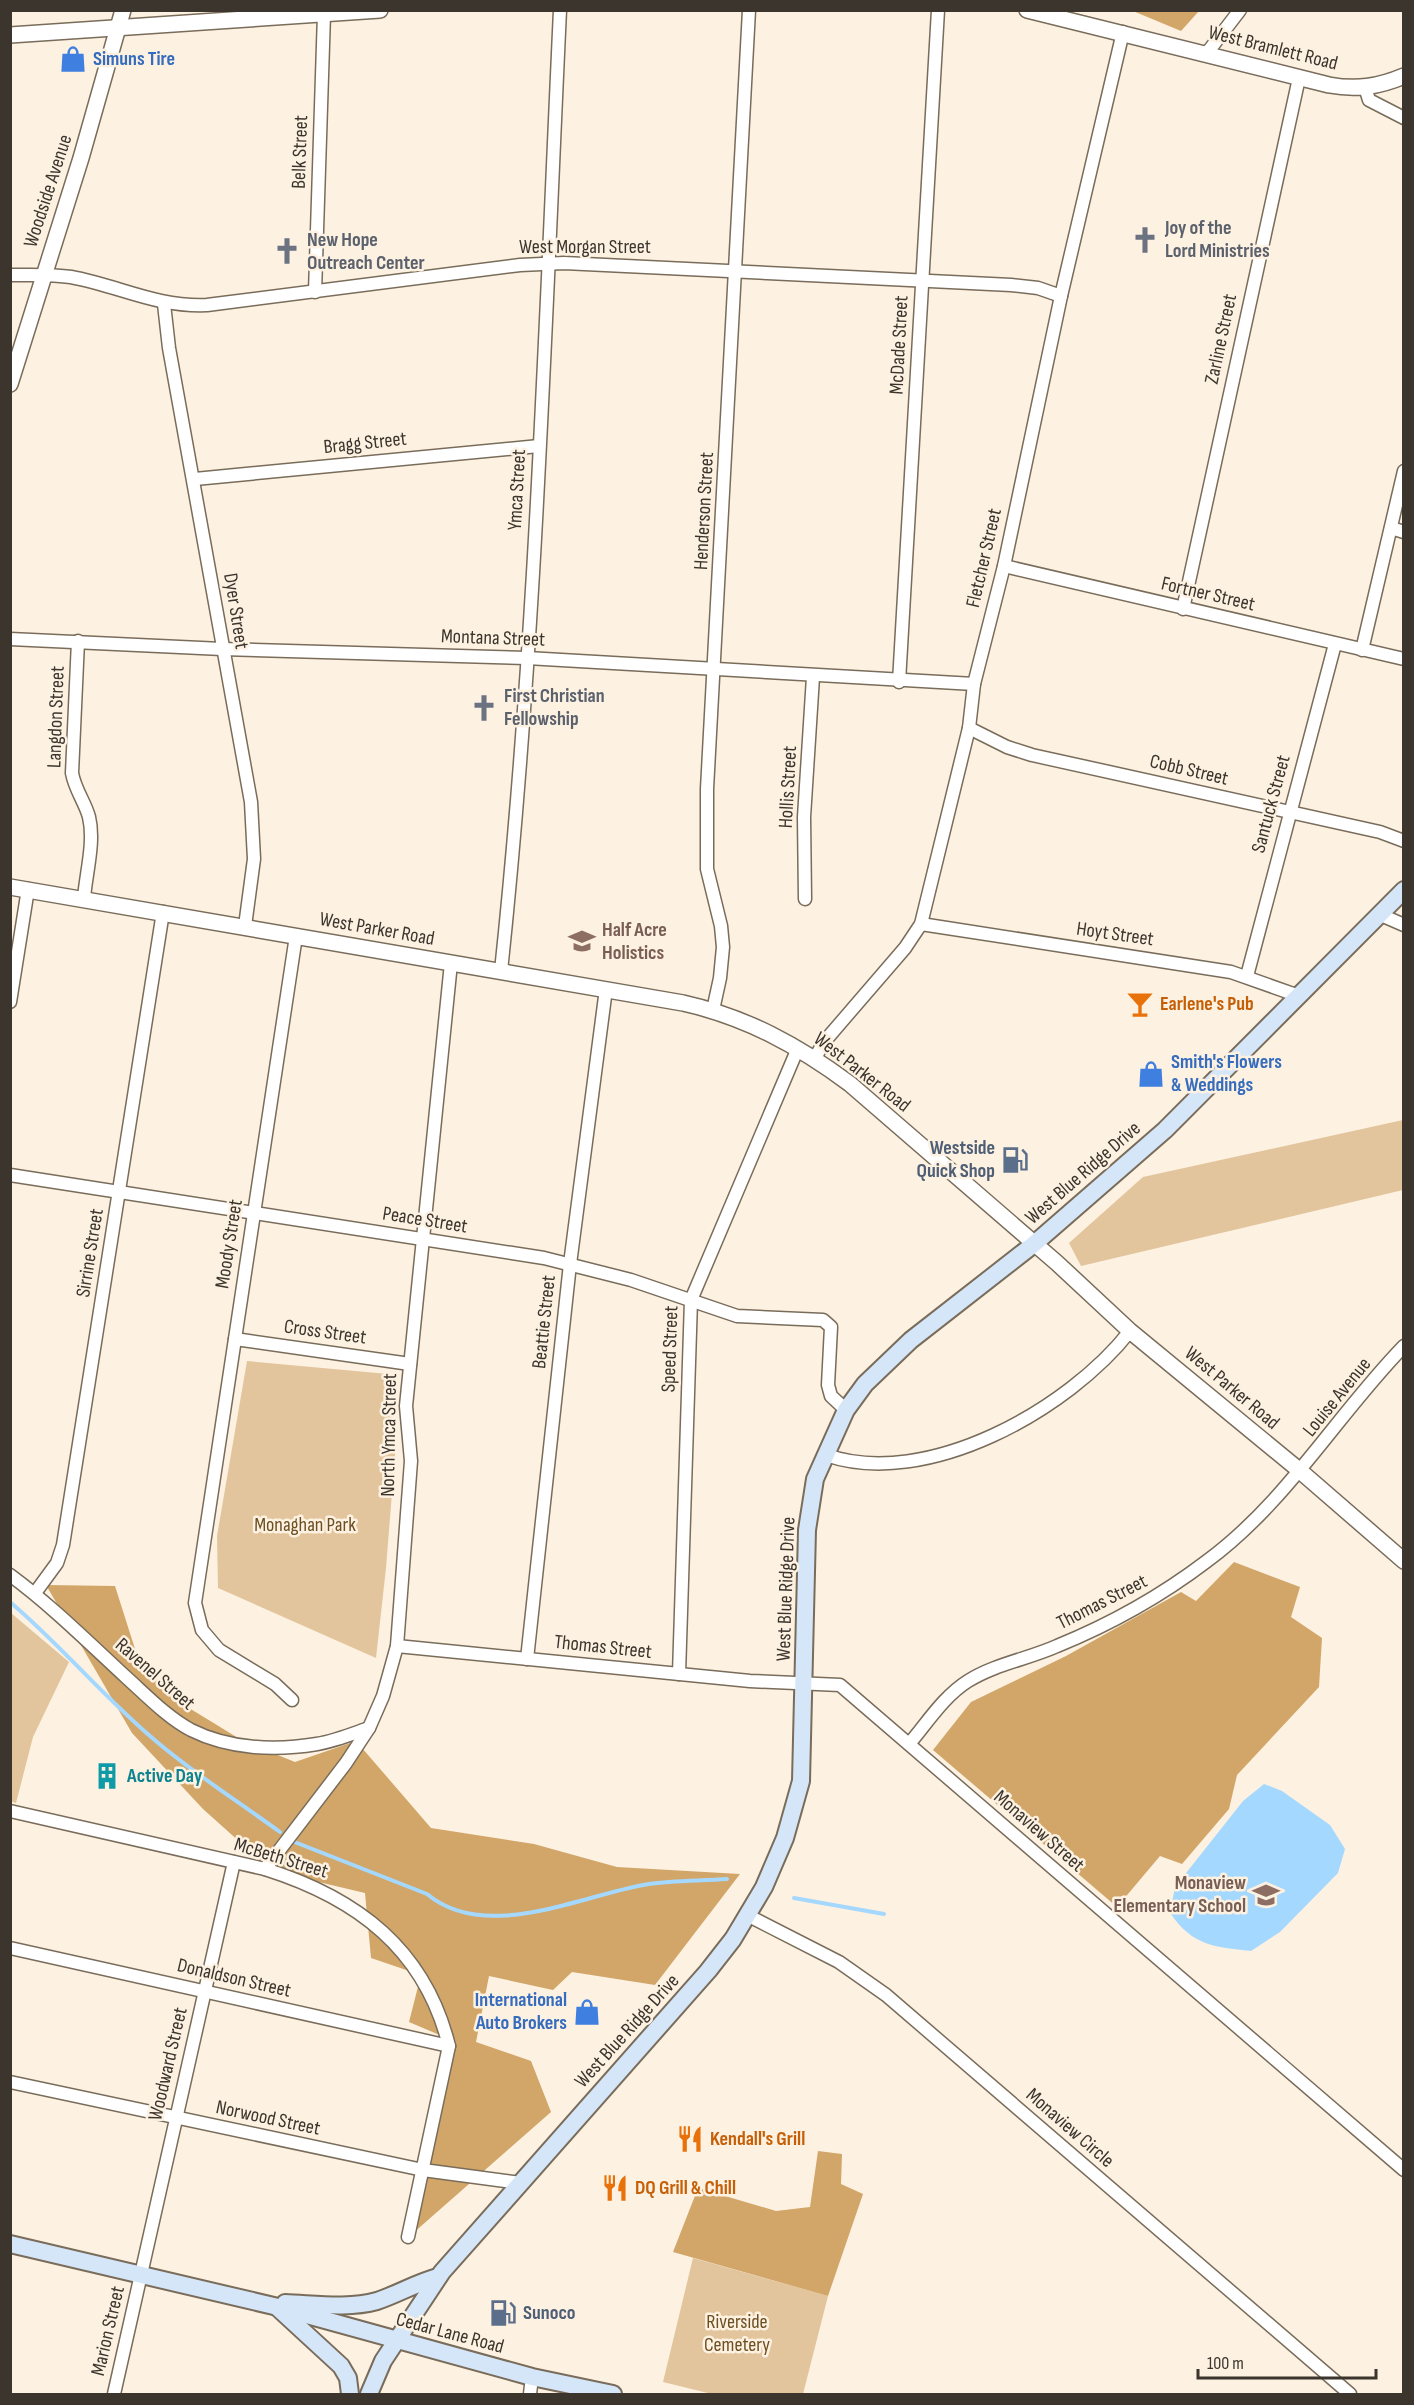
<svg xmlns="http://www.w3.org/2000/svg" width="1414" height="2405" viewBox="0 0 1414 2405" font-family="'Sofia Sans Condensed',sans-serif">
	<rect width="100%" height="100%" fill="#fdf1e1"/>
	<g fill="#e2c59c">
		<polygon points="1403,1120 1403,1190 1081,1266 1069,1243 1143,1177"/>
		<polygon points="247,1361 388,1374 395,1455 386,1568 376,1658 218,1588 217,1536"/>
		<polygon points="11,1613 69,1662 33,1737 16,1803 10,1801"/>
		<polygon points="693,2258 828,2296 803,2394 712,2394 663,2382"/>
	</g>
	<g fill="#d1a668">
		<polygon points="1133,11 1199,11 1181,31"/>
		<polygon points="1234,1562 1300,1587 1291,1617 1322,1638 1319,1687 1237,1775 1229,1809 1182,1864 1160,1856 1117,1907 933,1750 971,1702 1066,1656 1181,1592 1196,1601"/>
		<polygon points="46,1585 115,1586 135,1649 171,1697 243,1741 295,1762 356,1741 431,1828 534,1844 617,1867 740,1874 655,1985 572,1972 553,1990 489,1976 476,2042 531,2061 551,2112 412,2234 456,2042 409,2022 421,1975 371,1958 365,1893 272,1871 203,1809 132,1733"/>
		<polygon points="818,2151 842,2154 841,2184 863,2194 828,2296 673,2252 698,2188 776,2211 810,2207"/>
	</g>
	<path fill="#a5d8fe" d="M1264,1784L1282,1791L1330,1825L1345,1849L1338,1873L1280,1932L1251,1951C1214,1947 1193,1946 1170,1913L1175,1887L1243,1801Z"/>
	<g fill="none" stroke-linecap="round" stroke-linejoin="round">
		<g stroke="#a5d8fe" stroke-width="4">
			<path d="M10,1602C62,1646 105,1699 157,1742C196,1775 239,1802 280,1832"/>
			<path d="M292,1841L427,1894C487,1944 584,1894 649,1884C674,1880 701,1881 727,1879"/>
			<polyline points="794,1898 884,1914"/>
		</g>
		<defs>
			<g id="minor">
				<polyline points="1207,53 1240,10"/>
				<polyline points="1365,87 1369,100 1404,118"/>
				<path d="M10,275C30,275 52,274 71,277C120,286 155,307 207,305L520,265L564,263L1011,285L1038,288L1061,296"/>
				<polyline points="315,292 324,14"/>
				<polyline points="164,304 169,348 251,802 254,859 245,926"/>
				<polyline points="195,479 539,446"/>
				<polyline points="1391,528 1404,532"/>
				<polyline points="1004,566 1404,659"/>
				<polyline points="1183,609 1299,78"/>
				<polyline points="10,639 222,649 527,658 974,684"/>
				<path d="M78,641L72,773C75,790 85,802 89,817C95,842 86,873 84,898"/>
				<polyline points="1362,650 1404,471"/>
				<polyline points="899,682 938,10"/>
				<polyline points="969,728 1007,747 1032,755 1380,832 1404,841"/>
				<polyline points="805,899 804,817 813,677"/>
				<polyline points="1381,915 1404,925"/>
				<polyline points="921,924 1231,972 1299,996"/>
				<path d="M501,971C535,652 545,331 560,10"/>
				<polyline points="1247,976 1335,644"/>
				<polyline points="10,1002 28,889"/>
				<polyline points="713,1010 720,978 723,947 721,926 707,869 707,789 749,10"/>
				<polyline points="815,1058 824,1042 905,948 921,924 969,728 974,684 1004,566 1061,296 1123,32"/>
				<polyline points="10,1175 544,1258 631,1280 737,1316 823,1320 831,1327 828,1385 831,1396 846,1410"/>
				<polyline points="235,1339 410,1364"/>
				<path d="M826,1455C927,1490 1069,1409 1130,1331"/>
				<path d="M10,1575C52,1606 89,1643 127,1678C147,1696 167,1717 191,1730C229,1749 275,1751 317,1744C335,1741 352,1734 369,1728"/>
				<polyline points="35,1593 57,1563 63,1545 163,912"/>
				<polyline points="397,1646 750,1681 840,1685 1404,2170"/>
				<polyline points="527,1659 570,1264 606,989"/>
				<polyline points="679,1674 691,1300 798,1048"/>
				<polyline points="292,1700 275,1684 219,1650 202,1630 195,1603 296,936"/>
				<path d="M909,1744C927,1723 944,1696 968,1681C995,1664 1028,1659 1057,1646C1111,1624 1161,1596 1207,1561C1286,1503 1336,1416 1404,1346"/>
				<path d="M10,1811L265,1869C357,1898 425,1949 449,2046L408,2237"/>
				<polyline points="265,1869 346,1763 369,1728 383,1696 397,1646 411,1461 406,1406 451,963"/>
				<polyline points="747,1915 839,1962 886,1995 1350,2394"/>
				<polyline points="10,1948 449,2046"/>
				<polyline points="10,2082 423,2170 520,2183"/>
				<polyline points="114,2394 234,1862"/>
				<polyline points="530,2394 532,2377"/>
			</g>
			<g id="tertiary">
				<path d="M1027,10L1329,85C1356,90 1378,87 1404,76"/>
				<polyline points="10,35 380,10"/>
				<polyline points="10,384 81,158 123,10"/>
				<path d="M10,887L683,1003C746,1017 799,1046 850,1084L1057,1263L1130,1331L1299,1470L1404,1561"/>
			</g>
			<g id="secondary">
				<polyline points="10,2244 278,2307 532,2377 613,2394"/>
				<path d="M285,2303C315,2304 348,2309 377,2301C398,2294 416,2283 438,2277"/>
				<polyline points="278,2308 341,2366 348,2378 350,2394"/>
				<polyline points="369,2394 383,2361 442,2272 708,1971 733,1939 764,1887 785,1838 801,1781 807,1530 815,1479 846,1410 865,1384 911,1340 1034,1244 1165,1130 1404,890"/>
			</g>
		</defs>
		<use href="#minor" stroke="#796c5a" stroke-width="15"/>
		<use href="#tertiary" stroke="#796c5a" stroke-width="18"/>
		<use href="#secondary" stroke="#796c5a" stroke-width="20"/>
		<use href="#minor" stroke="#fff" stroke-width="12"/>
		<use href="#tertiary" stroke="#fff" stroke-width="15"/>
		<use href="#secondary" stroke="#d5e6f9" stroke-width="16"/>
	</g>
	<defs>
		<symbol id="shop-bare" viewBox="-9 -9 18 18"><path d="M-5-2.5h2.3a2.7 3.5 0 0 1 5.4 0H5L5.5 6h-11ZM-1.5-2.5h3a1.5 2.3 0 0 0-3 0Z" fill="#3f7fe0" stroke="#fdf1e1" stroke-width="2.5" paint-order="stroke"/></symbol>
		<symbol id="church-bare" viewBox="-9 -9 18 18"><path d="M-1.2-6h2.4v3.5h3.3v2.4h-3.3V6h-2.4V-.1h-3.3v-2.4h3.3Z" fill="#6b7280" stroke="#fdf1e1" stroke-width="2.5" paint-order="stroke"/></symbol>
		<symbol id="school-bare" viewBox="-9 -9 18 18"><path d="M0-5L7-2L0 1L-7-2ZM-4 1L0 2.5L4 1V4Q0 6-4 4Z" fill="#8d6e63" stroke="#fdf1e1" stroke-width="2.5" paint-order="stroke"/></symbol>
		<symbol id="bar-bare" viewBox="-9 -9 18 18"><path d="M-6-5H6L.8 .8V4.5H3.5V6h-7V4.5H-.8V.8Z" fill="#e8710a" stroke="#fdf1e1" stroke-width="2.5" paint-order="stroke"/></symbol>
		<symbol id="fuel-bare" viewBox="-9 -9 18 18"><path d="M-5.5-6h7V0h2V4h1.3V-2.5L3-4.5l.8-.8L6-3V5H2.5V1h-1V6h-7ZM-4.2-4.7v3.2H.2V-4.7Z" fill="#5c6f8a" stroke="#fdf1e1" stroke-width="2.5" paint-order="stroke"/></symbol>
		<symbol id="building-bare" viewBox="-9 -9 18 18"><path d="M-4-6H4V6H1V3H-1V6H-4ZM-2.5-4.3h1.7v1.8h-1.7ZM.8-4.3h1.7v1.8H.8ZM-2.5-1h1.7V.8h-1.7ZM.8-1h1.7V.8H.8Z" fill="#0f9aa8" stroke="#fdf1e1" stroke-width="2.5" paint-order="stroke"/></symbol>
		<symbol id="restaurant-bare" viewBox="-9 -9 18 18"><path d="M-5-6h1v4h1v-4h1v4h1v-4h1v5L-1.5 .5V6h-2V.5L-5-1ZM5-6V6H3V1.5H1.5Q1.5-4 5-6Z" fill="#e8710a" stroke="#fdf1e1" stroke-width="2.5" paint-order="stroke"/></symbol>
	</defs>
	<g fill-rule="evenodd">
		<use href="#shop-bare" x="54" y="40" width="38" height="38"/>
		<use href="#church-bare" x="1126" y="221" width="38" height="38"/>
		<use href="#church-bare" x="268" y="232" width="38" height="38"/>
		<use href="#church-bare" x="465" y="689" width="38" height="38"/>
		<use href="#school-bare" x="563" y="922" width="38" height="38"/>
		<use href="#bar-bare" x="1121" y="985" width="38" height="38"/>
		<use href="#shop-bare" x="1132" y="1055" width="38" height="38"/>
		<use href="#fuel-bare" x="996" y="1141" width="38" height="38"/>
		<use href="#building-bare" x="88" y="1757" width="38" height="38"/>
		<use href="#school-bare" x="1247" y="1876" width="38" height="38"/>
		<use href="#shop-bare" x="568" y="1993" width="38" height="38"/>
		<use href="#restaurant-bare" x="671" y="2120" width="38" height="38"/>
		<use href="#restaurant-bare" x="596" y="2169" width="38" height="38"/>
		<use href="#fuel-bare" x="484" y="2294" width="38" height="38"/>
	</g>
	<g text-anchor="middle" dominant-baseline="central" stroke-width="5" stroke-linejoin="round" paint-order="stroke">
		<g font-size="20" fill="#3b352d" stroke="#fdf1e1">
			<text transform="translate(1273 48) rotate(14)">West Bramlett Road</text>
			<text transform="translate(300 152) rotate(-88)">Belk Street</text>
			<text transform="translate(48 191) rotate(-72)">Woodside Avenue</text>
			<text x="585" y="247">West Morgan Street</text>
			<text transform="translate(1221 339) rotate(-78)">Zarline Street</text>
			<text transform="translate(899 345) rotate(-87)">McDade Street</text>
			<text transform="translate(365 443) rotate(-6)">Bragg Street</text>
			<text transform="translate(517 490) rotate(-87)">Ymca Street</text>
			<text transform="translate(704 511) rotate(-87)">Henderson Street</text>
			<text transform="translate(984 558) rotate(-77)">Fletcher Street</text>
			<text transform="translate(1208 594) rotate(13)">Fortner Street</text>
			<text transform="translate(236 611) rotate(81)">Dyer Street</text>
			<text transform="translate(493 638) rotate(2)">Montana Street</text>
			<text transform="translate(56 717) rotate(-88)">Langdon Street</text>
			<text transform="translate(1189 770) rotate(13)">Cobb Street</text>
			<text transform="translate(788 787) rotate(-87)">Hollis Street</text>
			<text transform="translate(1271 804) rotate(-75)">Santuck Street</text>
			<text transform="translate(377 929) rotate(10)">West Parker Road</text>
			<text transform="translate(1115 934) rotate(8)">Hoyt Street</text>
			<text transform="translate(862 1072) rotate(38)">West Parker Road</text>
			<text transform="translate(1083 1173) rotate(-41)">West Blue Ridge Drive</text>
			<text transform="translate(425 1220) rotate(9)">Peace Street</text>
			<text transform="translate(229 1244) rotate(-81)">Moody Street</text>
			<text transform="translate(90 1253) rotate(-81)">Sirrine Street</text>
			<text transform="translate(544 1322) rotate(-84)">Beattie Street</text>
			<text transform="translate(325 1332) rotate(8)">Cross Street</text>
			<text transform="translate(670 1349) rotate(-88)">Speed Street</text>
			<text transform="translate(1232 1388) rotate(40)">West Parker Road</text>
			<text transform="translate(1337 1397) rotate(-51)">Louise Avenue</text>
			<text transform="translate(389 1435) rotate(-89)">North Ymca Street</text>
			<text transform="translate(786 1589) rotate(-88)">West Blue Ridge Drive</text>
			<text transform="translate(1102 1602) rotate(-27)">Thomas Street</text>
			<text transform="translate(603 1647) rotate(6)">Thomas Street</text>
			<text transform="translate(155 1674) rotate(41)">Ravenel Street</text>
			<text transform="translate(1039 1831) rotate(41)">Monaview Street</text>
			<text transform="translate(281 1858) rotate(17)">McBeth Street</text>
			<text transform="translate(234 1978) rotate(13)">Donaldson Street</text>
			<text transform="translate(627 2031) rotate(-48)">West Blue Ridge Drive</text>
			<text transform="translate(168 2064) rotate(-77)">Woodward Street</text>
			<text transform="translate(268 2118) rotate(12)">Norwood Street</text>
			<text transform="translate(1070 2128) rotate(41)">Monaview Circle</text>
			<text transform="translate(108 2331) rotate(-77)">Marion Street</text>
			<text transform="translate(450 2333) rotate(15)">Cedar Lane Road</text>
		</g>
		<g font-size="20" font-weight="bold" fill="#366cbe" stroke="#fdf1e1" text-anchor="start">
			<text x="93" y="59">Simuns Tire</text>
			<text x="1171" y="1062">Smith's Flowers<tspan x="1171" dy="23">&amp; Weddings</tspan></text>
			<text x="567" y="2000" text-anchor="end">International<tspan x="567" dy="23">Auto Brokers</tspan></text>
		</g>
		<g font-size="20" font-weight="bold" fill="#5b616d" stroke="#fdf1e1" text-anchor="start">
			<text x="1165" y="228">Joy of the<tspan x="1165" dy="23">Lord Ministries</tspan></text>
			<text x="307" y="240">New Hope<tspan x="307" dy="23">Outreach Center</tspan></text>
			<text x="504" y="696">First Christian<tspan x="504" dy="23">Fellowship</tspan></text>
		</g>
		<g font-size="20" font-weight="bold" fill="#785e54" stroke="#fdf1e1" text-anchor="start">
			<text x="602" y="930">Half Acre<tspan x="602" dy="23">Holistics</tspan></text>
			<text x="1246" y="1883" text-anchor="end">Monaview<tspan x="1246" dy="23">Elementary School</tspan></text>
		</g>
		<g font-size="20" font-weight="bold" fill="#c56008" stroke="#fdf1e1" text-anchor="start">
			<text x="1160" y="1004">Earlene's Pub</text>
			<text x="710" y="2139">Kendall's Grill</text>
			<text x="635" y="2188">DQ Grill &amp; Chill</text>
		</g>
		<g font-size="20" font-weight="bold" fill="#4e5e75" stroke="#fdf1e1" text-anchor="end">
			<text x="995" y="1148">Westside<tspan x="995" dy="23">Quick Shop</tspan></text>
			<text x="523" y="2313" text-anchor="start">Sunoco</text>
		</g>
		<g font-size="20" fill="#6c4e20" stroke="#fdf1e1">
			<text x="305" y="1525">Monaghan Park</text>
			<text x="737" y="2322">Riverside<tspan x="737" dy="23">Cemetery</tspan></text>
		</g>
		<g font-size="20" font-weight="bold" fill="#0d838f" stroke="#fdf1e1" text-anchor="start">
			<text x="127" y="1776">Active Day</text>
		</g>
	</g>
	<rect width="1414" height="2405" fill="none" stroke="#3b352d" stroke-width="24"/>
	<path d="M1198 2369v9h178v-9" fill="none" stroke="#3b352d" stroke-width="3"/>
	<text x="1207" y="2369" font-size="18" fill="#3b352d" stroke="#fdf1e1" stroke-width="4.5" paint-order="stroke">100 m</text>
</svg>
